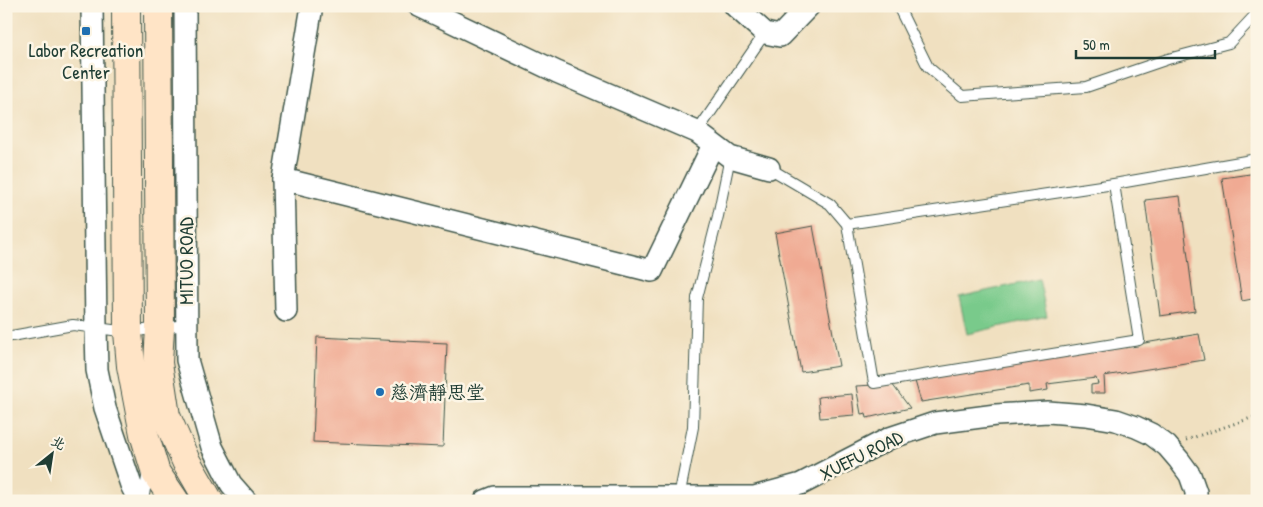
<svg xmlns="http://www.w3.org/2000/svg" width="1263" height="507" viewBox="0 0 1263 507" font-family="'Patrick Hand','LXGW WenKai TC',sans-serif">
	<rect width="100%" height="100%" fill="#fcf5e5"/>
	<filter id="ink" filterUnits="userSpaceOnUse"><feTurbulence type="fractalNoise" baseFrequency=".02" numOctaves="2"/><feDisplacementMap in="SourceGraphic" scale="10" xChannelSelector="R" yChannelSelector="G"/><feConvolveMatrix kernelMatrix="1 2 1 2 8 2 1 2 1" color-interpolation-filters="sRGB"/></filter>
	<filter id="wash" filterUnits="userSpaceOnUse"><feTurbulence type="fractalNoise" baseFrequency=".0096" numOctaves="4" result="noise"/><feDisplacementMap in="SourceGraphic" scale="20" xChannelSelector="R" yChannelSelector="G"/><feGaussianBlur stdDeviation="1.12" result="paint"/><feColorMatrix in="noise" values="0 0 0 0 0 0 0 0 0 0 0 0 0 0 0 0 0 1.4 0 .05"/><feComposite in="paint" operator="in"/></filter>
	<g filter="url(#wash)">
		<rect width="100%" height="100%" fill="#f0e0c0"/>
		<polygon fill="#79ca8b" stroke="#4c8460" points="1039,279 1047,316 967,334 959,297"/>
		<g id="blocks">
			<g fill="#f0aa93">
				<polygon points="1257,173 1257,298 1242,301 1222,178"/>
				<polygon points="1180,196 1195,311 1160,316 1145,200"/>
				<polygon points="813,226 839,366 801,372 775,233"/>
				<polygon points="1199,334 1204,360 1104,376 1105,393 1091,393 1091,385 1098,384 1096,378 1047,384 1048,390 1029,393 1029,385 921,402 915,381"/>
				<polygon points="317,337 447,343 443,447 313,442"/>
				<polygon points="892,384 910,408 867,418 866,413 861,414 856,386"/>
				<polygon points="852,394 854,415 820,418 818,397"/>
			</g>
		</g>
	</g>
	<g filter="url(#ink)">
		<use href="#blocks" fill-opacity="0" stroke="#3e5549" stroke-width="1"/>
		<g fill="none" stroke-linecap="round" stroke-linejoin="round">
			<defs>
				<g id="lane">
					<polyline points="898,6 928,67 962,96 1086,87 1168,59 1229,43 1257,13"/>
					<polyline points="697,132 765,33"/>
					<polyline points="769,168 830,204 847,224 874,383 1139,340 1114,184"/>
					<polyline points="847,224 1114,184 1257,159"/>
					<polyline points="6,337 73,325 128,332 186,325"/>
					<polyline points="679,497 693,427 697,298 718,216 730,157"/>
					<polyline points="143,501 147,477 146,469"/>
				</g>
				<g id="street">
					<polyline points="92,6 96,328 97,370 105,408 131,485 139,501"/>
					<polyline points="185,6 187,360 212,447 231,484 246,501"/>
					<polyline points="312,6 283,179 652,271 713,145"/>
					<polyline points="419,6 557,72 697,132 730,157 769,168"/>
					<polyline points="735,6 765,33 780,36 809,6"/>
					<polyline points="283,179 286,311"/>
					<polyline points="485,501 495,497 754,497 801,484 890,438 935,423 996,415 1048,412 1086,415 1116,420 1136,427 1151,434 1167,446 1179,460 1190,475 1196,492 1196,501"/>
				</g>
				<g id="secondary">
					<polyline points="126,6 128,332 131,366 144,434 156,473 175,501"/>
					<polyline points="158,6 160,328 158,363 166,416 186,461 209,501"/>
				</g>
			</defs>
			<use href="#lane" stroke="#3e5549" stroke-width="12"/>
			<use href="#street" stroke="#3e5549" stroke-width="24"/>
			<use href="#secondary" stroke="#3e5549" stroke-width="30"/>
			<polyline stroke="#3e5549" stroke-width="3" stroke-dasharray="1 4" stroke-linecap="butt" points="1186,440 1257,416"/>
			<use href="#lane" stroke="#fff" stroke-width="10"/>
			<use href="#street" stroke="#fff" stroke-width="21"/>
			<use href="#secondary" stroke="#ffe4c6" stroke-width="28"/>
		</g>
	</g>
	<g fill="#1f6fb2" stroke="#fcf5e5" stroke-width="2">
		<rect x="81" y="26" width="10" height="10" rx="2.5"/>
		<circle cx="380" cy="392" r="5"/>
	</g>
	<g text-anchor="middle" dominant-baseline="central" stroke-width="5" stroke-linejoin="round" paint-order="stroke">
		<g font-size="19" fill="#1f3d34" stroke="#fcf5e5">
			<text x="86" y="50">Labor Recreation<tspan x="86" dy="22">Center</tspan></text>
			<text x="390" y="392" text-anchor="start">慈濟靜思堂</text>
		</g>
		<g font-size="19" fill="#1f3d34" stroke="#fcf5e5">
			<text transform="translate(186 261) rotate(-90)">MITUO ROAD</text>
			<text transform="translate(861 455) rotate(-26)">XUEFU ROAD</text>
		</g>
	</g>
	<rect width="1263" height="507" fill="none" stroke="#fcf5e5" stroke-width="25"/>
	<g transform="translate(52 454) rotate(30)" stroke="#fcf5e5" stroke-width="4" paint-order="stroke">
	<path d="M0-4L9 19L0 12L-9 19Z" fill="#1f3d34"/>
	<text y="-8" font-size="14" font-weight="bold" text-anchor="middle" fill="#1f3d34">北</text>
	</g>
	<path d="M1076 50v8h139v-8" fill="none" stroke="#1f3d34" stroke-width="2.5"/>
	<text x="1083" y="50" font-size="15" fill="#1f3d34" stroke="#fcf5e5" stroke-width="4" paint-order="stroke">50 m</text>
</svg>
